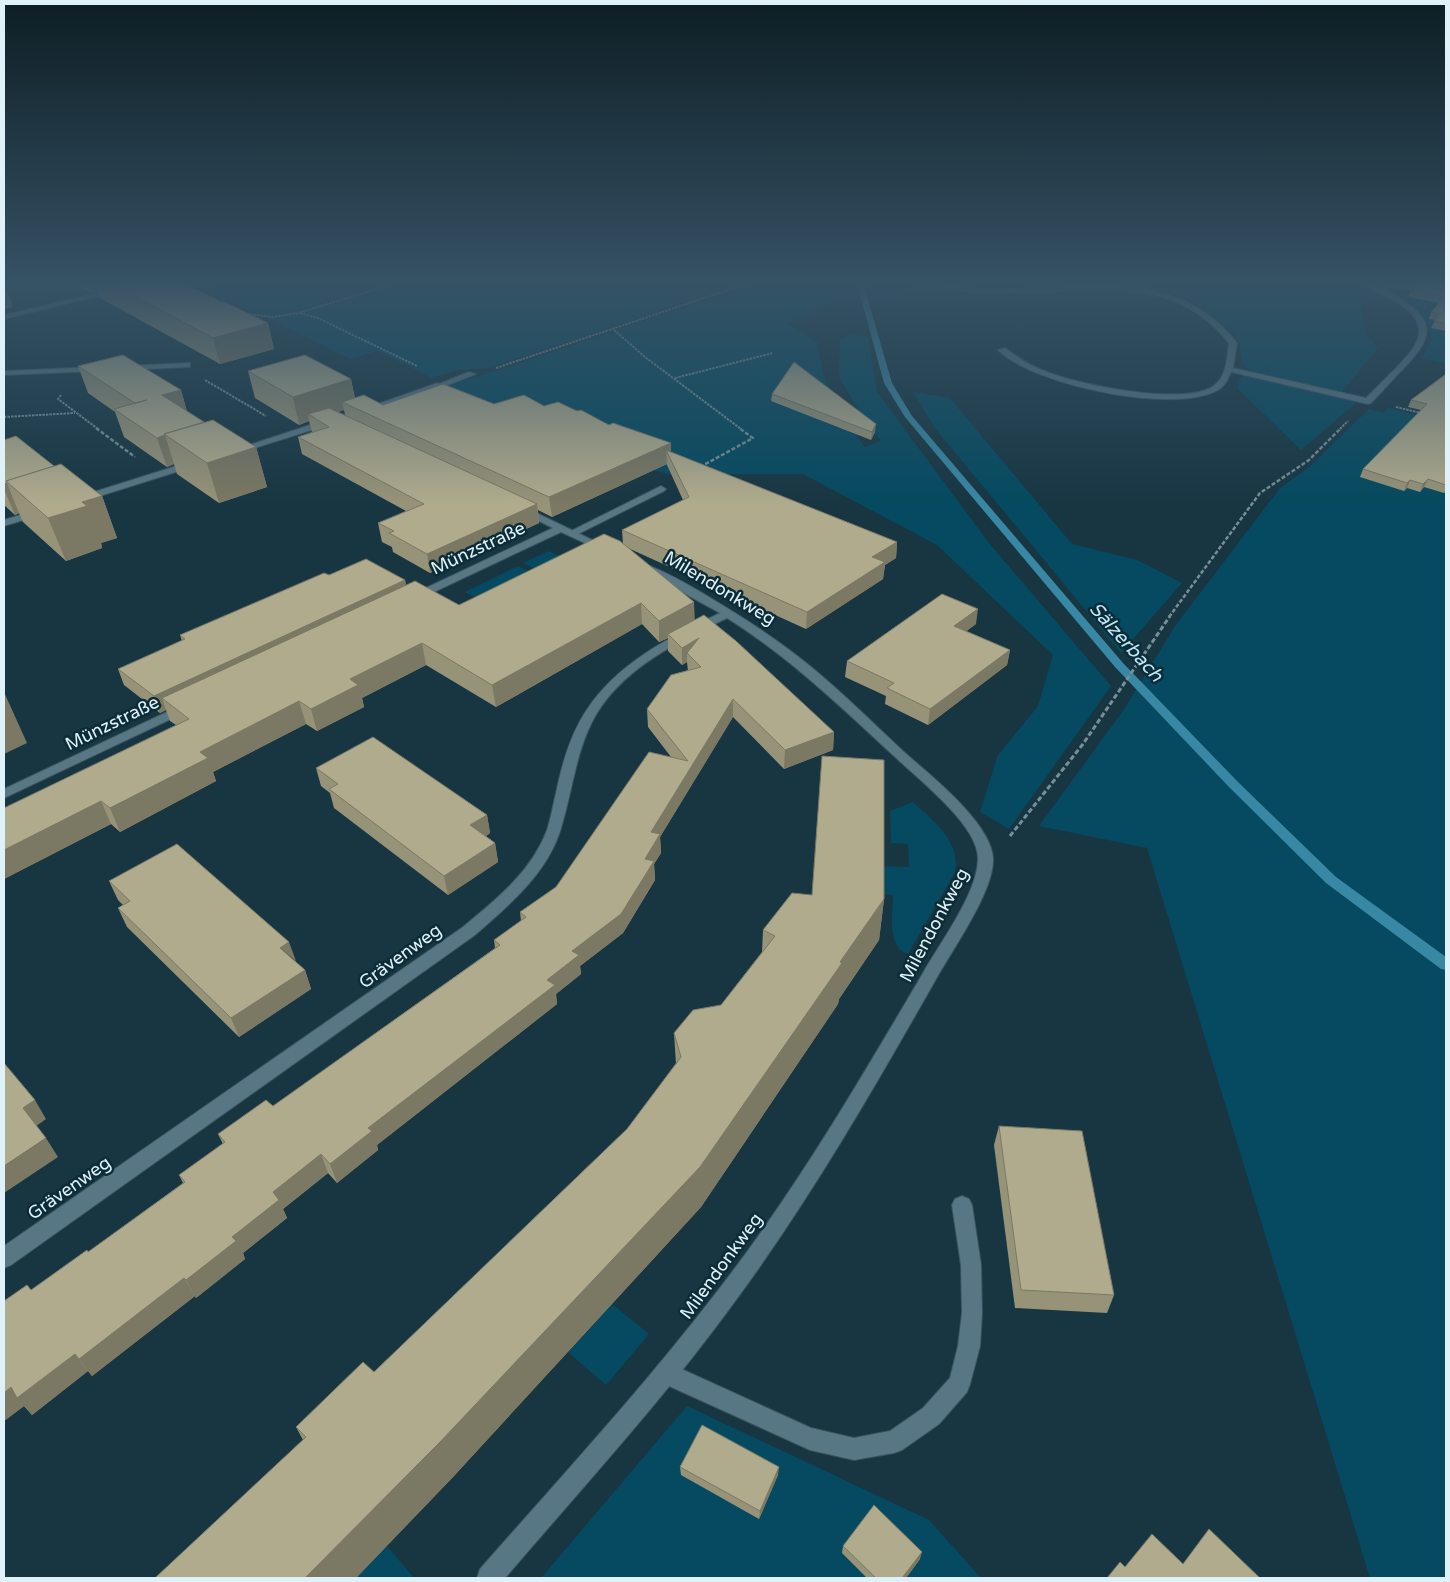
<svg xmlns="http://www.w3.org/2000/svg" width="1450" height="1582" viewBox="0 0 1450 1582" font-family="'Varela Round',sans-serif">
	<rect width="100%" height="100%" fill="#173642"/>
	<g fill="#054a60">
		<polygon points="188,283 742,283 489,368 458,370 432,378 378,351 350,359 273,321"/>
		<path d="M757,283H925L892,302L830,303L788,324L817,342C825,391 836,409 865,447L881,441L868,426L839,377L840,340L851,334L868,337L877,392L989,543L1111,686L1009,829L980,812L998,755L1038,706L1053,655L937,545L803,474H668L540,440L448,385L503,369Z"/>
		<path d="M955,283H1446V364L1421,358L1432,340C1425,308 1401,300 1374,286L1377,292L1386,298L1361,305L1366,334L1378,348L1339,395L1357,402L1301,450L1237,388L1241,378L1250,370L1242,363C1241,337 1234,333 1214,317C1202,308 1189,299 1175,294C1135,277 1063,286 1019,288C997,288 976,290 955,283Z"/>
		<polygon points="913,392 950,398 1072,544 1137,560 1182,583 1121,653 934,427"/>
		<polygon points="1388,408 1446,422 1446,1578 1370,1578 1147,848 1039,826 1125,708 1175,626 1280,488 1308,468 1369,409 1384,413"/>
		<polygon points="549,551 578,565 552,577 523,563"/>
		<polygon points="518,566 547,580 487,604 465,592"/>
		<path d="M913,802C933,821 961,841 955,872L908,954C886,946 893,914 893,895L879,894V866L909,867L908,844L891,843L890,811Z"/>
		<polygon points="612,1304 649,1334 606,1385 568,1352"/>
		<polygon points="687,1406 929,1520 981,1578 541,1578"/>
		<polygon points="387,1546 414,1578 356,1578"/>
	</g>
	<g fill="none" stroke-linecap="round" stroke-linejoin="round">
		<polygon fill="#3887a4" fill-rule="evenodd" points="857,283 863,283 892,383 912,416 1123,663 1237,781 1336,877 1446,957 1446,970 1441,969 1326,883 1229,787 1115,667 905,417 884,383"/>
		<defs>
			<g id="service">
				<path d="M938,283C951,283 962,288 975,290C989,291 1004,289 1017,289C1097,287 1182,271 1237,343L1233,368L1366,398C1376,388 1386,378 1396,368C1414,349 1433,330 1405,308C1392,297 1375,293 1362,283C1378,283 1394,294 1407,303C1441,326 1425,346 1403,369C1392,380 1382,392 1371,403L1368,404L1231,372C1228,379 1225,386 1218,390C1175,415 1033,385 998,350L1005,348C1017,357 1030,366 1045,371C1074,384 1194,409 1217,383C1227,373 1227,356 1229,343C1189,294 1145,289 1085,291C1060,292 1034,292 1009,293C986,294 958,295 938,283Z"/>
				<polygon points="187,363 190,363 190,367 126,370 122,368 126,366"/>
				<polygon points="97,367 100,367 100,371 4,375 4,371"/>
				<polygon points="469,372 476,374 443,387 436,385"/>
				<polygon points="661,486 666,489 664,491 576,535 572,536 567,533"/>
				<polygon points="962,1196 969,1199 972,1205 981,1265 982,1313 980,1346 970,1384 967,1392 939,1424 902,1450 894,1453 854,1460 810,1450 658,1381 655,1373 658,1365 666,1362 811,1428 854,1438 890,1431 923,1408 950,1378 958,1346 962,1313 961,1265 952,1205 955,1199"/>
			</g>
			<g id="minor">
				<polygon points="140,283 152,283 4,319 4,315"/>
				<polygon points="437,383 444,385 368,412 361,410"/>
				<polygon points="328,419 331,420 331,424 239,453 233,453 231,451"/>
				<polygon points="192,461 195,462 195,466 84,501 78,501 76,499 78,497"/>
				<polygon points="522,506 611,549 606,552 602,551 561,532 419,599 411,599 409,597 411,595 553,528 519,511 519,507"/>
				<polygon points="39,509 44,512 43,514 4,526 4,520"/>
				<path d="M644,564C665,571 685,583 704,594C741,616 777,639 810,666C843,693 873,723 904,752C930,775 991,823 993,858C995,890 952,950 936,979C873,1090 809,1201 733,1304C663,1400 582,1488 505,1578H477L480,1569C560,1478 642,1389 716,1293C794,1193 859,1082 923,973C939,944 985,884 977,851C970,819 917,778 893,755C840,706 789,657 727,618C680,641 626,666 597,713C576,748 573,789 561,828C548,873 509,905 475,935L11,1265L4,1268V1246L463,927C497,899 531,872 547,830C551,818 553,805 556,793C562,764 570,735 586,711C617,663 670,637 720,613L640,569L639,567Z"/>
				<polygon points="186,703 192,707 190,710 4,798 4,789"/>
			</g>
		</defs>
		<use href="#service" stroke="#3a545e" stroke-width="2"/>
		<use href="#minor" stroke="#3a545e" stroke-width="2"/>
		<g stroke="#778f99" stroke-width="2" stroke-dasharray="2.5 1" stroke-linecap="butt">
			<polyline points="194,288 215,283"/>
			<polyline points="300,313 318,318 417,366"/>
			<polyline points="247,314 272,317 299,313 395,283"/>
			<polyline points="614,330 645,357 741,429"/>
			<polyline points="496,368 749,283"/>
			<polyline points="675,378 773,353"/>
			<polyline points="205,380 266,416"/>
			<polyline points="61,395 58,399 98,429"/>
			<polyline points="1396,407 1421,413"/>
			<polyline points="4,417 75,413"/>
			<polyline points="1340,429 1348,421"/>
		</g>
		<g stroke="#778f99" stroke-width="2.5" stroke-dasharray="4 2" stroke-linecap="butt">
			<polyline points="96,428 135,457"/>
			<polyline points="700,467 753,438 739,428"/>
			<polyline points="1169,617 1260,493 1309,460 1341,428"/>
		</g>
		<polyline stroke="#778f99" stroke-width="3" stroke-dasharray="5 2.5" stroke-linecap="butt" points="1010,836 1083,744 1170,616"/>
		<use href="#service" fill="#587785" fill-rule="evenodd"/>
		<use href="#minor" fill="#587785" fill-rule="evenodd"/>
	</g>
	<g fill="#979379" fill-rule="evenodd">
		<polygon points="74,283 185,283 221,302 268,323 274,349 220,364 100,298 98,291 91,293"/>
		<polygon points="1382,283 1446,283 1446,331 1431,328 1435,320 1429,319 1431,312 1439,303 1408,297 1410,291 1381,286"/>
		<polygon points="78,366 181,390 187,412 204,422 256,447 267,487 219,503 177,474 174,464 167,467 124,437 115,412 88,393"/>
		<path d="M248,371L351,379L355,398L383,405L494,404L544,406L577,411L671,452L897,542L896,558L885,565L883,579L806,629L628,548L695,620L834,732L833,750L784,769L733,717L660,837L661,853L654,864L655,880L623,933L580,966L581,974L556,994L557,1004L377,1145L378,1150L337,1183L328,1173L283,1209L287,1218L243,1253L245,1259L196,1298L195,1296L92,1376L88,1371L32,1415L24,1406L4,1421V1301L27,1285L31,1290L88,1252L183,1183L179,1175L223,1144L218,1134L273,1106L495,948L494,940L521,921L520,912L556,887L671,757L648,727L647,709L688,671L687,662L682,665L668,651V638L659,642L642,624L496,707L426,665L362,698L364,707L317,731L306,724L213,772L216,781L120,832L111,824L4,879V808L176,725L170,721L166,710L160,713L124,685L118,669L182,641L180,635L329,575L405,580L406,586L459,605L623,544L622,530L683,500L667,465V464L552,517L538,510L539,523L430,573L393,552L392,547L382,542L378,523L406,511L302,454L298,437L312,432L309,421L299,425L255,398ZM344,410L345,415L338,412Z"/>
		<polygon points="1446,374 1446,491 1444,493 1424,487 1420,492 1407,488 1404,491 1360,477 1363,469 1421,410 1408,407 1411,400"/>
		<polygon points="772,394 875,432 871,440 771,401"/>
		<polygon points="4,440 54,466 102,496 117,538 101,543 102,548 66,561 23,522 19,513 15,515 4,505"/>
		<polygon points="976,624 966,631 1010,650 1007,665 928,725 885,704 886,696 845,677 847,661"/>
		<polygon points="316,768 487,815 490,833 486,836 495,843 498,862 448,895 334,808 330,793 321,786"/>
		<polygon points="109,881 295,961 305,970 311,989 239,1037 127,927 118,908 123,905 118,900"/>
		<polygon points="884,899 879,940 839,999 838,1004 701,1207 453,1477 356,1578 155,1578 303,1440 296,1427 374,1372 627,1129 676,1064 674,1033 721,1005 762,952 763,930"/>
		<polygon points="999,1126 1114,1295 1107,1313 1015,1308 994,1145"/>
		<polygon points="680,1467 778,1475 759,1519 681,1475"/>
		<polygon points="843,1546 920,1559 906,1578 867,1578 842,1553"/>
	</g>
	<g fill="#7b7863">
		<polygon points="4,283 13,307 4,309"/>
		<polygon points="88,283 96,283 98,291 91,293"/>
		<polygon points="268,323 274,349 220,364 213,338"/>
		<polygon points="351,379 356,407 342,402 344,410 316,419 308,414 309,421 299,425 293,397"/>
		<polygon points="181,390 189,418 162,395"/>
		<polygon points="876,424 875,432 871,440 872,432"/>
		<polygon points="165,435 174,464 167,467 157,438"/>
		<polygon points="671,443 671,461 666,450 667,464 552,517 549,497"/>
		<polygon points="256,447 267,487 219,503 207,463"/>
		<polygon points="1428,479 1424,487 1420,492 1423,484"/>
		<polygon points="1410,480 1407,488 1404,491 1407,483"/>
		<polygon points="7,483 19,513 15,515 4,489 4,484"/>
		<polygon points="102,496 117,538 101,543 102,548 66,561 48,518 82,502"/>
		<polygon points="537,504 539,523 430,573 427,554"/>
		<polygon points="897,542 896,558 885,565 883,579 806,629 807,612 872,557"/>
		<polygon points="405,580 408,595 162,698 166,710 160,713 154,696"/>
		<polygon points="694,602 695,623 668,634 668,638 659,642 659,621"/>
		<polygon points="641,603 642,624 496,707 492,685"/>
		<polygon points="978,609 976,624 952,642 954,626"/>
		<polygon points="699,638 687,653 687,662 682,665 682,648"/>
		<polygon points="422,643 426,665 362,698 364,707 317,731 311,709 350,679"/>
		<polygon points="1010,650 1007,665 928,725 930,709"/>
		<polygon points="4,692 27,743 4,754"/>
		<polygon points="733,699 733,717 660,837 661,853 654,864 655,880 623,933 580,966 581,974 556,994 557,1004 377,1145 378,1150 337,1183 330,1164 368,1128 547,980 572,951 645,859 651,832"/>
		<polygon points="299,701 306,724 213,772 216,781 120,832 110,808 200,752"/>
		<polygon points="834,732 833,750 784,769 785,750"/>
		<polygon points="101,801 111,824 4,879 4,850"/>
		<polygon points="487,815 490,833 474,844 470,825"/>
		<polygon points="495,843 498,862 448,895 444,876"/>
		<polygon points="884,899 879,940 839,999 838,1004 701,1207 453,1477 356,1578 305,1578 840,962"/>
		<polygon points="289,942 296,961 280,948"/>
		<polygon points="305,970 311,989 239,1037 231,1018"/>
		<polygon points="35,1100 46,1119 35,1127 23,1108"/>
		<polygon points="46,1138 58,1157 4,1193 4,1166"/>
		<polygon points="321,1154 328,1173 283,1209 287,1218 243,1253 245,1259 196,1298 186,1280 273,1192"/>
		<polygon points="184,1278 195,1296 92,1376 79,1359"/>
		<polygon points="75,1354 88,1371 32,1415 24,1406 4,1421 4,1393 11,1387"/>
		<polygon points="779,1467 778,1475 759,1519 760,1511"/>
		<polygon points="922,1552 920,1559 906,1578 902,1578"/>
	</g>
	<g fill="#b0ab8d" stroke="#7b7863">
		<polygon points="110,283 185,283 221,302 223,301 268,323 213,338"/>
		<polygon points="1403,283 1446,283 1446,324 1434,321 1439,314 1431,312 1444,297 1410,290 1416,286"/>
		<polygon points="123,355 181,390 162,395 204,422 164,434 165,435 157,438 114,409 147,400 135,403 78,366"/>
		<polygon points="305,355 351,379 293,397 248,371"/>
		<polygon points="794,362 876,424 872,432 772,394"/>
		<polygon points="1446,374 1446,485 1428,479 1423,484 1410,480 1407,483 1363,469 1427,404 1411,400"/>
		<polygon points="443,384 494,404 524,395 544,406 558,402 577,411 581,410 609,425 613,423 671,443 549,497 342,402 364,395 383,405"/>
		<polygon points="329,408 537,504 427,554 389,533 394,531 378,523 424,504 298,437 329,427 308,414"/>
		<polygon points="213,420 256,447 207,463 164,434"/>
		<polygon points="16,436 54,466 6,481 7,483 4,484 4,440"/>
		<polygon points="666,450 897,542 872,557 885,562 807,612 622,530 689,497"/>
		<polygon points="61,464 102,496 82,502 87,506 48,518 6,481"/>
		<polygon points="604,534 620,541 694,602 659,621 641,603 492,685 422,643 350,679 358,685 311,709 299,701 200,752 208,758 110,808 101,801 4,850 4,808 189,719 162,698 415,581 459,605"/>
		<polygon points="366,559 405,580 154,696 118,669 185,639 180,635 324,573 329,575"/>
		<polygon points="942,594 978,609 954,626 1010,650 930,709 887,688 894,683 847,661"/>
		<polygon points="704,615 736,641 834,732 785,750 733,699 651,832 660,834 645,859 654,861 621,914 572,951 579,955 547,980 555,985 368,1128 372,1131 330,1164 321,1154 273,1192 279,1200 232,1237 236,1241 186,1280 184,1278 79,1359 75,1354 17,1398 11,1387 4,1393 4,1301 27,1285 31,1290 87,1250 88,1252 185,1182 179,1175 225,1142 218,1134 266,1100 273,1106 500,945 494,940 526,917 520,912 556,887 649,752 688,761 647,709 671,675 701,667 687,653 699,638 682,648 668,634"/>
		<polygon points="373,737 487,815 470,825 495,843 444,876 329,789 338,784 316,768"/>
		<polygon points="822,756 884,760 884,899 840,962 842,963 700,1167 440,1442 305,1578 155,1578 306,1437 296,1427 363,1362 374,1372 627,1129 681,1057 674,1033 693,1010 721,1005 775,936 763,930 792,893 812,895"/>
		<polygon points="177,844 289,942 280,948 305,970 231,1018 118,908 130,901 109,881"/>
		<polygon points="4,1063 35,1100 23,1108 46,1138 4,1166"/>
		<polygon points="999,1126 1082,1131 1114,1295 1021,1290"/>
		<polygon points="702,1425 779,1467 760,1511 680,1467"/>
		<polygon points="874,1505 922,1552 902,1578 876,1578 843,1546"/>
		<polygon points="1209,1529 1260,1578 1107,1578 1120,1562 1125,1567 1152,1534 1183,1564"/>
	</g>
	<linearGradient id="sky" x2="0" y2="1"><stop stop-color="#0d1e24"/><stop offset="0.56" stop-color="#365265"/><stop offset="1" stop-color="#365265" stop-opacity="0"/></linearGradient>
	<rect width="1450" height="505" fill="url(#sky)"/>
	<g text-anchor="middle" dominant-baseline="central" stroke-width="5" stroke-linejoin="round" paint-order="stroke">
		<g font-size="18" fill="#e0f2f9" stroke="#0c2c37">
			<text transform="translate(478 548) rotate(-25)">Münzstraße</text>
			<text transform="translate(720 588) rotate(31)">Milendonkweg</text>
			<text transform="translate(112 723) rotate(-26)">Münzstraße</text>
			<text transform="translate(934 925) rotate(-62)">Milendonkweg</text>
			<text transform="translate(400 956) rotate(-36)">Grävenweg</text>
			<text transform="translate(69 1188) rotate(-35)">Grävenweg</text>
			<text transform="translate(721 1266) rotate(-54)">Milendonkweg</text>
		</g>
		<g font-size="19" font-style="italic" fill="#c0e8f9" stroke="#0c2c37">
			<text transform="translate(1126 642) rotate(48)">Sälzerbach</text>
		</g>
	</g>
	<rect width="1450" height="1582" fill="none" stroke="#e0f2f9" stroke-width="10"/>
</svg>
